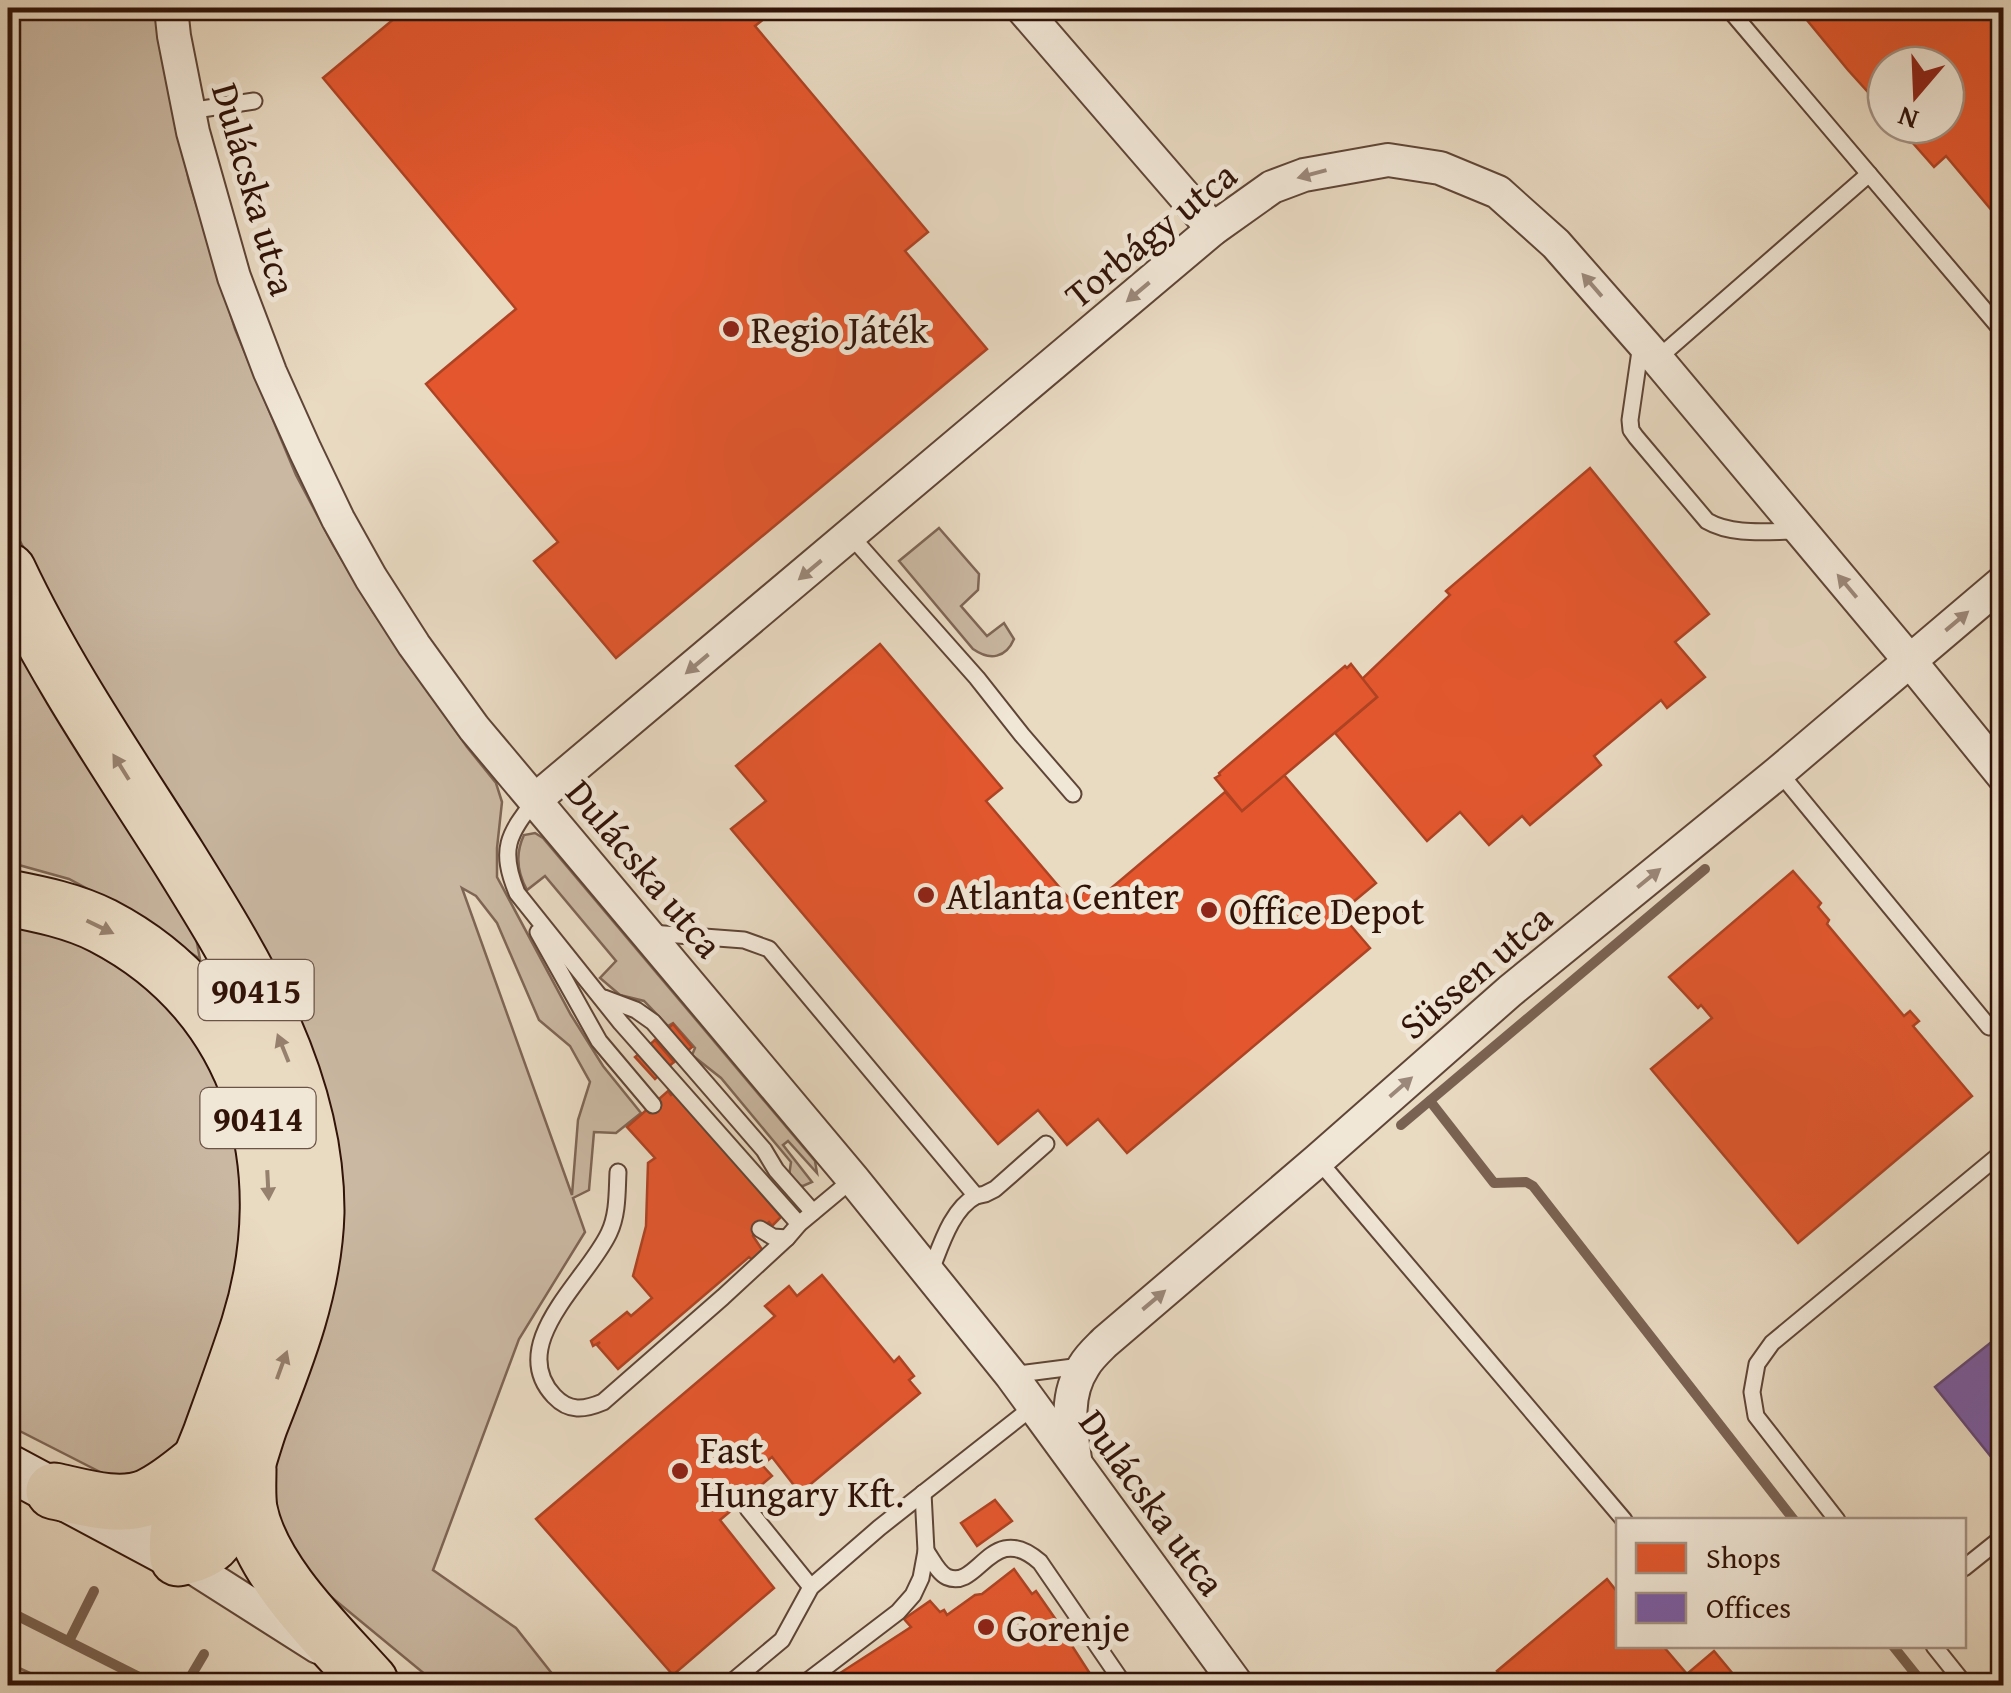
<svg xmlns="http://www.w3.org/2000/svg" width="2011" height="1693" viewBox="0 0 2011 1693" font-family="'Gentium Book Plus',serif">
	<rect width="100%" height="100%" fill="#e9dac2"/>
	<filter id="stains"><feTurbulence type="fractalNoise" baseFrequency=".002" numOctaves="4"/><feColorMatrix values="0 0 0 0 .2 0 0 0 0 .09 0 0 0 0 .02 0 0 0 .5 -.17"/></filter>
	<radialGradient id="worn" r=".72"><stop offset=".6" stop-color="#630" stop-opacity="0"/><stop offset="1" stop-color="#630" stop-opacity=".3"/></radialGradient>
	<g fill="#cab8a2" stroke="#7e6655" stroke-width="2.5" fill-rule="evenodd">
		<path d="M8,8H156L166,74L189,181L235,329L296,475L333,545L373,612L467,747L496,783L502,802L497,848V877L571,1015L603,1066L641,1113L616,1133L594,1132L589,1190L573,1198L585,1232L519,1339L433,1570L516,1628L561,1685H438L307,1577L278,1528L268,1487L331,1151L73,643L8,518ZM462,888L476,896L497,923L539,1020L570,1046L590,1082L578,1120L572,1195Z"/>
		<path d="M939,528L979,574L978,590L961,606L987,636L1004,623L1014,639C1006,658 990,661 973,649L899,561Z"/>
		<polygon points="8,631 196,938 200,959 125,909 69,879 8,862"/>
		<path d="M535,833L543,838L815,1161L817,1173L788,1141L783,1145L812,1182L803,1186L797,1185L789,1176L791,1162L721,1078L692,1055L695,1048L673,1023L668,1026L644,1001L620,995L600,978L616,961L545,876L527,890C517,872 515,854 524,835Z"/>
		<polygon points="8,918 47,926 141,980 183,1014 223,1082 249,1155 244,1238 221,1352 173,1453 137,1472 110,1477 8,1425"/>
		<polygon points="8,1663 56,1685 8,1685"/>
	</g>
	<g fill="#e4572e" stroke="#ae4323" stroke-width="2.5">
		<polygon points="407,8 778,8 755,26 928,232 905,251 987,349 616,658 534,561 558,542 426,384 516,309 323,78"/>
		<polygon points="1797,8 2004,8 2004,225 1946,156 1934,167 1897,125 1946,125 1946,65 1886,65 1886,112 1848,70"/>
		<polygon points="1590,468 1709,614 1675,642 1705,677 1667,708 1661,700 1594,756 1601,765 1530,825 1522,816 1489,845 1460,812 1427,841 1335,733 1377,697 1362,679 1450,595 1446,591"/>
		<polygon points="880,644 1002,788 986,801 1072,902 1087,889 1096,901 1225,792 1242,811 1284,775 1376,883 1340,913 1370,948 1127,1153 1098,1119 1067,1145 1038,1110 998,1144 731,829 766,801 736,766"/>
		<polygon points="1351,664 1377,697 1242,811 1215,778 1220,775 1219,773 1345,666 1347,668"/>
		<polygon points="1793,871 1821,903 1818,907 1829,920 1827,924 1904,1016 1910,1011 1919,1021 1913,1026 1972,1096 1798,1243 1651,1069 1712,1018 1701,1005 1698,1008 1669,977"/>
		<polygon points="673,1024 692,1047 674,1062 655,1040"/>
		<polygon points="655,1040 674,1062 655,1079 635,1057"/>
		<polygon points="668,1091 671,1095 675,1092 781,1217 772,1226 769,1222 753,1236 763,1251 754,1261 749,1257 618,1369 597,1345 600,1342 593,1346 591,1341 627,1312 631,1316 652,1298 633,1276 646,1226 648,1163 655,1158 627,1127"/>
		<polygon points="822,1275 894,1362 899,1357 914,1376 909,1380 920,1393 800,1493 772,1457 762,1465 772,1476 720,1520 774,1588 673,1675 536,1519 775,1316 765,1306 789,1286 797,1296"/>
		<polygon points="995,1500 1012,1521 977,1546 961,1523"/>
		<polygon points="1014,1569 1032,1594 1036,1591 1061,1627 1058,1629 1066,1640 1067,1638 1098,1686 844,1686 837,1675 911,1627 904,1619 930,1601 940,1612 944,1610 947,1615 975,1595 982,1594"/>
		<polygon points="1607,1579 1618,1593 1618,1646 1663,1646 1687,1674 1714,1651 1743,1686 1510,1686 1497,1671"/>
	</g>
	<polygon fill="#7b5ea7" stroke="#654877" stroke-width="2.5" points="2004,1332 2004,1473 1935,1387"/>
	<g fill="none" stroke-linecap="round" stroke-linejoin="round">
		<g stroke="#7a6252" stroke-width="10">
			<polyline points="1430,1101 1494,1183 1526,1182 1533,1186 1794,1520"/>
			<polyline points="1401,1125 1705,869"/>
			<polyline points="8,1611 157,1686"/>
			<polyline points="69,1641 94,1591"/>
			<polyline points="1893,1646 1925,1686"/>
			<polyline points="185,1686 204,1654"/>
		</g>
		<defs>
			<g id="lane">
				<polyline points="1728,8 2004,333"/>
				<polyline points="189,111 254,101"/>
				<path d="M1641,344L1630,420L1631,430L1636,437L1707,521C1733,536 1768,531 1797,531"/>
				<polyline points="1657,359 1869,174"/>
				<polyline points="851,536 977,678 1022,735 1073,794"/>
				<polyline points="1779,772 1989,1027"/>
				<path d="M535,800C508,835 499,849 517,893L621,1023L799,1224"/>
				<polyline points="538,932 599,1041 653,1105"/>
				<path d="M651,933L744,940L769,949L976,1196C950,1210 940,1249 929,1275"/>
				<polyline points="604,998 636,1010 653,1022 764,1150 776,1170 813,1212"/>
				<polyline points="1318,1160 1624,1520"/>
				<path d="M618,1172C617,1192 618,1214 609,1233C588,1279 505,1344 554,1396C569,1412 584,1410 603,1402L723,1297L787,1238L799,1224L853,1179"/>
				<polyline points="976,1196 985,1194 995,1189 1046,1144"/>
				<polyline points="760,1229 773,1237 787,1238"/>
				<polyline points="1011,1375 1081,1366"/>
				<polyline points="748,1509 811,1587"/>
				<polyline points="1837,1520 1756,1416 1752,1392 1757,1364 1772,1343 2004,1151"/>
				<path d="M926,1551C932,1559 938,1573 947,1577C979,1591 991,1519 1040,1562L1125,1686"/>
				<polyline points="1964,1568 2004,1536"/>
				<polyline points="1934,1646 1966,1686"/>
				<polyline points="727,1686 782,1640 811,1587 879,1528 1034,1406"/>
				<polyline points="801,1686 898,1612 913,1595 921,1578 926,1551 923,1493"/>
			</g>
			<g id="street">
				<polyline points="171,8 174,36 193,132 234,277 270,372 305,450 338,519 371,578 414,645 474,728 853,1179 1011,1375 1238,1686"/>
				<polyline points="1022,8 1213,229"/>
				<polyline points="535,800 1213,229 1272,187 1304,175 1388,160 1440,168 1498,192 1556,244 1657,359 1910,661 2004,777"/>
				<path d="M1075,1459C1070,1426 1065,1395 1084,1366C1089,1357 1098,1349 1105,1342L1318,1160L1510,991L1779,772L2004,581"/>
				<polyline points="178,1558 318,1647"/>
			</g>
			<polyline id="secondary" points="8,1467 178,1558"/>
			<g id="highway">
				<path d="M8,571C55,671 119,764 178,857C246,966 317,1080 316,1213C314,1287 287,1356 260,1424C249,1454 233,1523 212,1543C202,1552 191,1555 178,1558C173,1517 196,1473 211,1434C224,1398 237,1363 249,1326C298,1170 255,1005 103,926C74,911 39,904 8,898"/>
				<path d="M248,1469C248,1482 247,1496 249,1509C261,1572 329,1636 370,1682"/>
				<path d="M54,1491C82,1497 120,1509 148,1497C168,1488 185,1473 201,1460"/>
			</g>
		</defs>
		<use href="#lane" stroke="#5f4536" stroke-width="19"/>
		<use href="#street" stroke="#5f4536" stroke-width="36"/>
		<use href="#secondary" stroke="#311308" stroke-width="49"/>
		<use href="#highway" stroke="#311308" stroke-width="59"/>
		<use href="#lane" stroke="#f1e7d7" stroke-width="15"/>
		<use href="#street" stroke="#f1e7d7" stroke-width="32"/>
		<use href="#secondary" stroke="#f1e7d7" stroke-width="45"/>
		<use href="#highway" stroke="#e9dac2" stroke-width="55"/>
	</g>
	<defs><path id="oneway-solid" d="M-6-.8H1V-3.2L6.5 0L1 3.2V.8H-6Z" transform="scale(2.5)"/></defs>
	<g fill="#9b887a">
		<use href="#oneway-solid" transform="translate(1312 174) rotate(165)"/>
		<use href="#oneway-solid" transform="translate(1592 285) rotate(-131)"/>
		<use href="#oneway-solid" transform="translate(1138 292) rotate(140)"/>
		<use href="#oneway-solid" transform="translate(810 570) rotate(140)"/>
		<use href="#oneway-solid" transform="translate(1847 586) rotate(-130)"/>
		<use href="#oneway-solid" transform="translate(1957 621) rotate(-40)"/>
		<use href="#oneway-solid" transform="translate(697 664) rotate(140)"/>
		<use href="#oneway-solid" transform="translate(1649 878) rotate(-39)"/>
		<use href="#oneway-solid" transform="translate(1401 1087) rotate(-41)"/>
		<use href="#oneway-solid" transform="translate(1154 1300) rotate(-40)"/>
	</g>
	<g fill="#96806e">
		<use href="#oneway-solid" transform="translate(121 767) rotate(-122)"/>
		<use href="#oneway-solid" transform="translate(100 927) rotate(26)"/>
		<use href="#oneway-solid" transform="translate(283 1048) rotate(-112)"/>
		<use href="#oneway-solid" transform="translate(268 1185) rotate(87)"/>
		<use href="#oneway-solid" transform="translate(282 1365) rotate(-70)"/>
	</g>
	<g fill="#8f2418" stroke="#f1e7d7" stroke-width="4">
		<circle cx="731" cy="329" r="10"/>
		<circle cx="926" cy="895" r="10"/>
		<circle cx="1209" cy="910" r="10"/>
		<circle cx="680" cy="1471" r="10"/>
		<circle cx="986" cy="1627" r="10"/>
	</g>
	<g text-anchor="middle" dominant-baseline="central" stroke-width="10" stroke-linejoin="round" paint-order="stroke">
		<g fill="#f1e7d7" stroke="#6b5346" stroke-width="2.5">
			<rect x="198.5" y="960" width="115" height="60" rx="8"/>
			<rect x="200.5" y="1088" width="115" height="60" rx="8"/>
		</g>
		<g font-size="35" font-weight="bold" fill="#311308">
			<text x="256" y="990">90415</text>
			<text x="258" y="1118">90414</text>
		</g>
		<g font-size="38" fill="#311308" stroke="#f1e7d7">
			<text transform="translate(255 189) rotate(74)">Dulácska utca</text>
			<text transform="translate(1150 234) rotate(-39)">Torbágy utca</text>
			<text transform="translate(645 868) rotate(50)">Dulácska utca</text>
			<text transform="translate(1475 971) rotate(-40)">Süssen utca</text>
			<text transform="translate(1153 1502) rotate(54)">Dulácska utca</text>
		</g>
		<g font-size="38" fill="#311308" stroke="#f1e7d7" text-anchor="start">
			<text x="751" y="329">Regio Játék</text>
			<text x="946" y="895">Atlanta Center</text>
			<text x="1229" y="910">Office Depot</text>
			<text x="700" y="1449">Fast<tspan x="700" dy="44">Hungary Kft.</tspan></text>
			<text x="1006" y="1627">Gorenje</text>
		</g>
	</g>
	<rect width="2011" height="1693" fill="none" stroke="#e9dac2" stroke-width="40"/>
	<rect x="10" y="10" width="1991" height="1673" fill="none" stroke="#311308" stroke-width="5"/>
	<rect x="20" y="20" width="1971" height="1653" fill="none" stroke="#311308" stroke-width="2.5"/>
	<rect x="1616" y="1518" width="350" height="130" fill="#f1e7d7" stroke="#a49284" stroke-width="2.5"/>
	<rect x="1636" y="1543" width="50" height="30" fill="#e4572e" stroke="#a49284" stroke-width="2.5"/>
	<text x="1706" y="1568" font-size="30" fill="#311308">Shops</text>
	<rect x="1636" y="1593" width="50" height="30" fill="#7b5ea7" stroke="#a49284" stroke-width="2.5"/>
	<text x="1706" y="1618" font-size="30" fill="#311308">Offices</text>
	<g transform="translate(1916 95) rotate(199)"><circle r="48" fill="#f1e7d7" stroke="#a49284" stroke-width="2.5"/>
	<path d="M0-8L18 38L0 25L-18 38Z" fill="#8f2418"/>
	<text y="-15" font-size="28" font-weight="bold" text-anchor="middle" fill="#311308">N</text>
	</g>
	<rect width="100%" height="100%" filter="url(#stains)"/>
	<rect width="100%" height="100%" fill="url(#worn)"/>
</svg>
